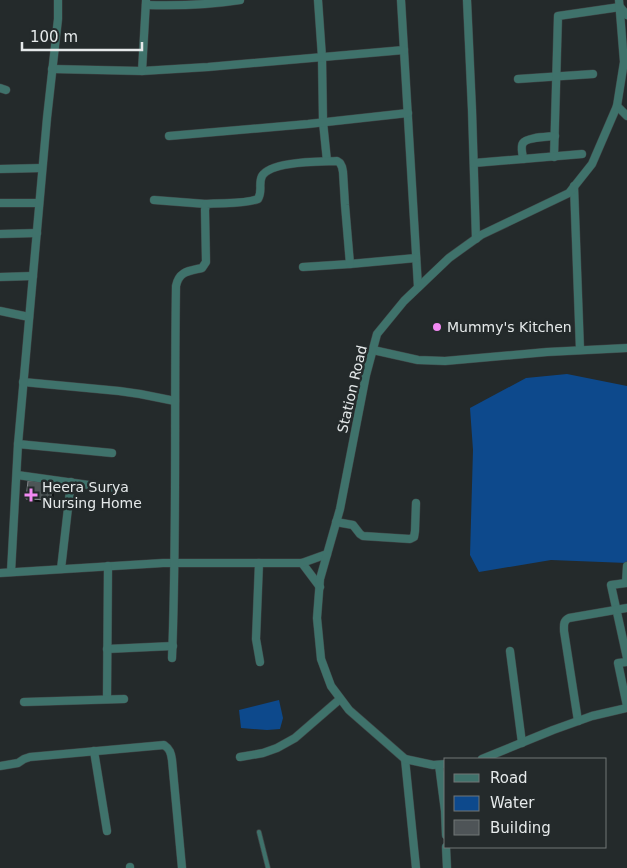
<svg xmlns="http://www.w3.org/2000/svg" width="627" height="868" viewBox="0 0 627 868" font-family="'DejaVu Sans',sans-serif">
	<defs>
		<filter id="shadow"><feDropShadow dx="2.5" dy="2.5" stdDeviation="0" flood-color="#0009"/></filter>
	</defs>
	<rect width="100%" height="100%" fill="#242a2b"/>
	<g fill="#0d498c">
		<polygon points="567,374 627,386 627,563 551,560 479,572 470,555 473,450 470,408 526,378"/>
		<polygon points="279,700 283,718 280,729 267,730 241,728 239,710"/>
	</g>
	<polygon fill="#4e5457" stroke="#82888b" filter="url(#shadow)" points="28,481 51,483 51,500 26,499"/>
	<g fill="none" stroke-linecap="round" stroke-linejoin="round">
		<defs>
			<polyline id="service" points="259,832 268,868"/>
			<g id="minor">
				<polyline points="318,0 322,57 323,122 327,161"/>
				<polyline points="401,0 418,287"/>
				<polyline points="467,0 472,110 476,239"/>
				<path d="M146,5C177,6 208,5 240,0"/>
				<polyline points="52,69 142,71 208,67 404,50"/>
				<polyline points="142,71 146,1"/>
				<polyline points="518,79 593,74"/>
				<polyline points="0,88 6,90"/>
				<polyline points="617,106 627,116"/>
				<polyline points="169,136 308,124 408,113"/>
				<polyline points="554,157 558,16 620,7 627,15"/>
				<path d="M523,159C523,155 520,147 523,143C527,137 548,137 555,136"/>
				<polyline points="474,163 582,154"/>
				<polyline points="0,169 42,168"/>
				<polyline points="574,186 580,350"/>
				<polyline points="154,200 206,204"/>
				<polyline points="0,203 39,203"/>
				<polyline points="0,234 37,233"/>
				<polyline points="303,267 350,264 416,258"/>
				<polyline points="0,277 33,276"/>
				<polyline points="0,311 29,317"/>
				<polyline points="373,350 418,360 445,361 547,352 627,348"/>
				<polyline points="23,382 119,391 140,394 175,401"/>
				<polyline points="18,444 112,453"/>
				<polyline points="17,475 110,488"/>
				<polyline points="336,522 353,525 360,534 363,536 410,539 414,537 415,531 416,503"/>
				<polyline points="259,563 256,639 260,662"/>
				<polyline points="302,563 320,587"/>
				<polyline points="627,566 626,583 611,585 627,658"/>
				<polyline points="61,569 71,482"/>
				<polyline points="11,572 18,444 47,118 58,19 58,0"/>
				<polyline points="0,573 163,563 302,563 327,554"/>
				<polyline points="107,649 173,646"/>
				<polyline points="510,651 522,743"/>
				<path d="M172,658C177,534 174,410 176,286C179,271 189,271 202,268L206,262L205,210L206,204C223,202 242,205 258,199C263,191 258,184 262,176C271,161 319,162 337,161L340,163L342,167L343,172L345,205L350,264"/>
				<polyline points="627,662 618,663 627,706"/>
				<polyline points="107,699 108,566"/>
				<polyline points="24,702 124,699"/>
				<path d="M578,721L564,631C564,625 563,621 569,618L627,608"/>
				<polyline points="94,751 107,831"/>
				<polyline points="240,757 263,753 277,748 295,738 340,699"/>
				<polyline points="405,759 416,868"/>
				<polyline points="482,759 553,730 592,716 627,708"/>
				<polyline points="446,764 433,765 405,759 349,710 331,686 321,659 317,618 320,579 340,509 366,375 377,334 404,301 449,258 481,235 569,193 592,164 617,106 624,62 619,0"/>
				<polyline points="439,765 445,811 446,835"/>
				<path d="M0,766L18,763L24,759L30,757L164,745C170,749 171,753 172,760L182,868"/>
				<polyline points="446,847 447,868"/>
				<polyline points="130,867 130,868"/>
			</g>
		</defs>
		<use href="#service" stroke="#3f4546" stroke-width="5.5"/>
		<use href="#minor" stroke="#3f4546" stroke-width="9"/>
		<use href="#service" stroke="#3f726b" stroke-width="4"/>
		<use href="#minor" stroke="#3f726b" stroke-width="8"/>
	</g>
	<g fill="#f28af3" stroke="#242a2b" stroke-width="2">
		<circle cx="437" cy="327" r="5"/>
		<path d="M28.5 487.5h5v5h5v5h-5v5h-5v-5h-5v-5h5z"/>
	</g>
	<g text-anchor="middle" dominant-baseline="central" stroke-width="5" stroke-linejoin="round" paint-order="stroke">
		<g font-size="14" fill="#e5e9ea" stroke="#242a2b" text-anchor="start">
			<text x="447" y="327">Mummy's Kitchen</text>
			<text x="42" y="487">Heera Surya<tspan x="42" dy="16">Nursing Home</tspan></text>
		</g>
		<g font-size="14" fill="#e5e9ea" stroke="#242a2b">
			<text transform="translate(352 389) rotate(-77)">Station Road</text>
		</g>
	</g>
	<rect x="444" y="758" width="162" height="90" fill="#242a2b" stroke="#717677"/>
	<rect x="454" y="774" width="25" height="8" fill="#3f726b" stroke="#717677"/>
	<text x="490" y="783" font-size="15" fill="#e5e9ea">Road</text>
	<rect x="454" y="796" width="25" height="15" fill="#0d498c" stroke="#717677"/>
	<text x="490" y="808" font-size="15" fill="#e5e9ea">Water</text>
	<rect x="454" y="820" width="25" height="15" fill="#4e5457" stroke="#717677"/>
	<text x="490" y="833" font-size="15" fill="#e5e9ea">Building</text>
	<path d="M22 42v8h120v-8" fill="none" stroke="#e5e9ea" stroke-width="2.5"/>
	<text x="30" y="42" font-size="15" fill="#e5e9ea" stroke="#242a2b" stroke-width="4" paint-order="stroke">100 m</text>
</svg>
